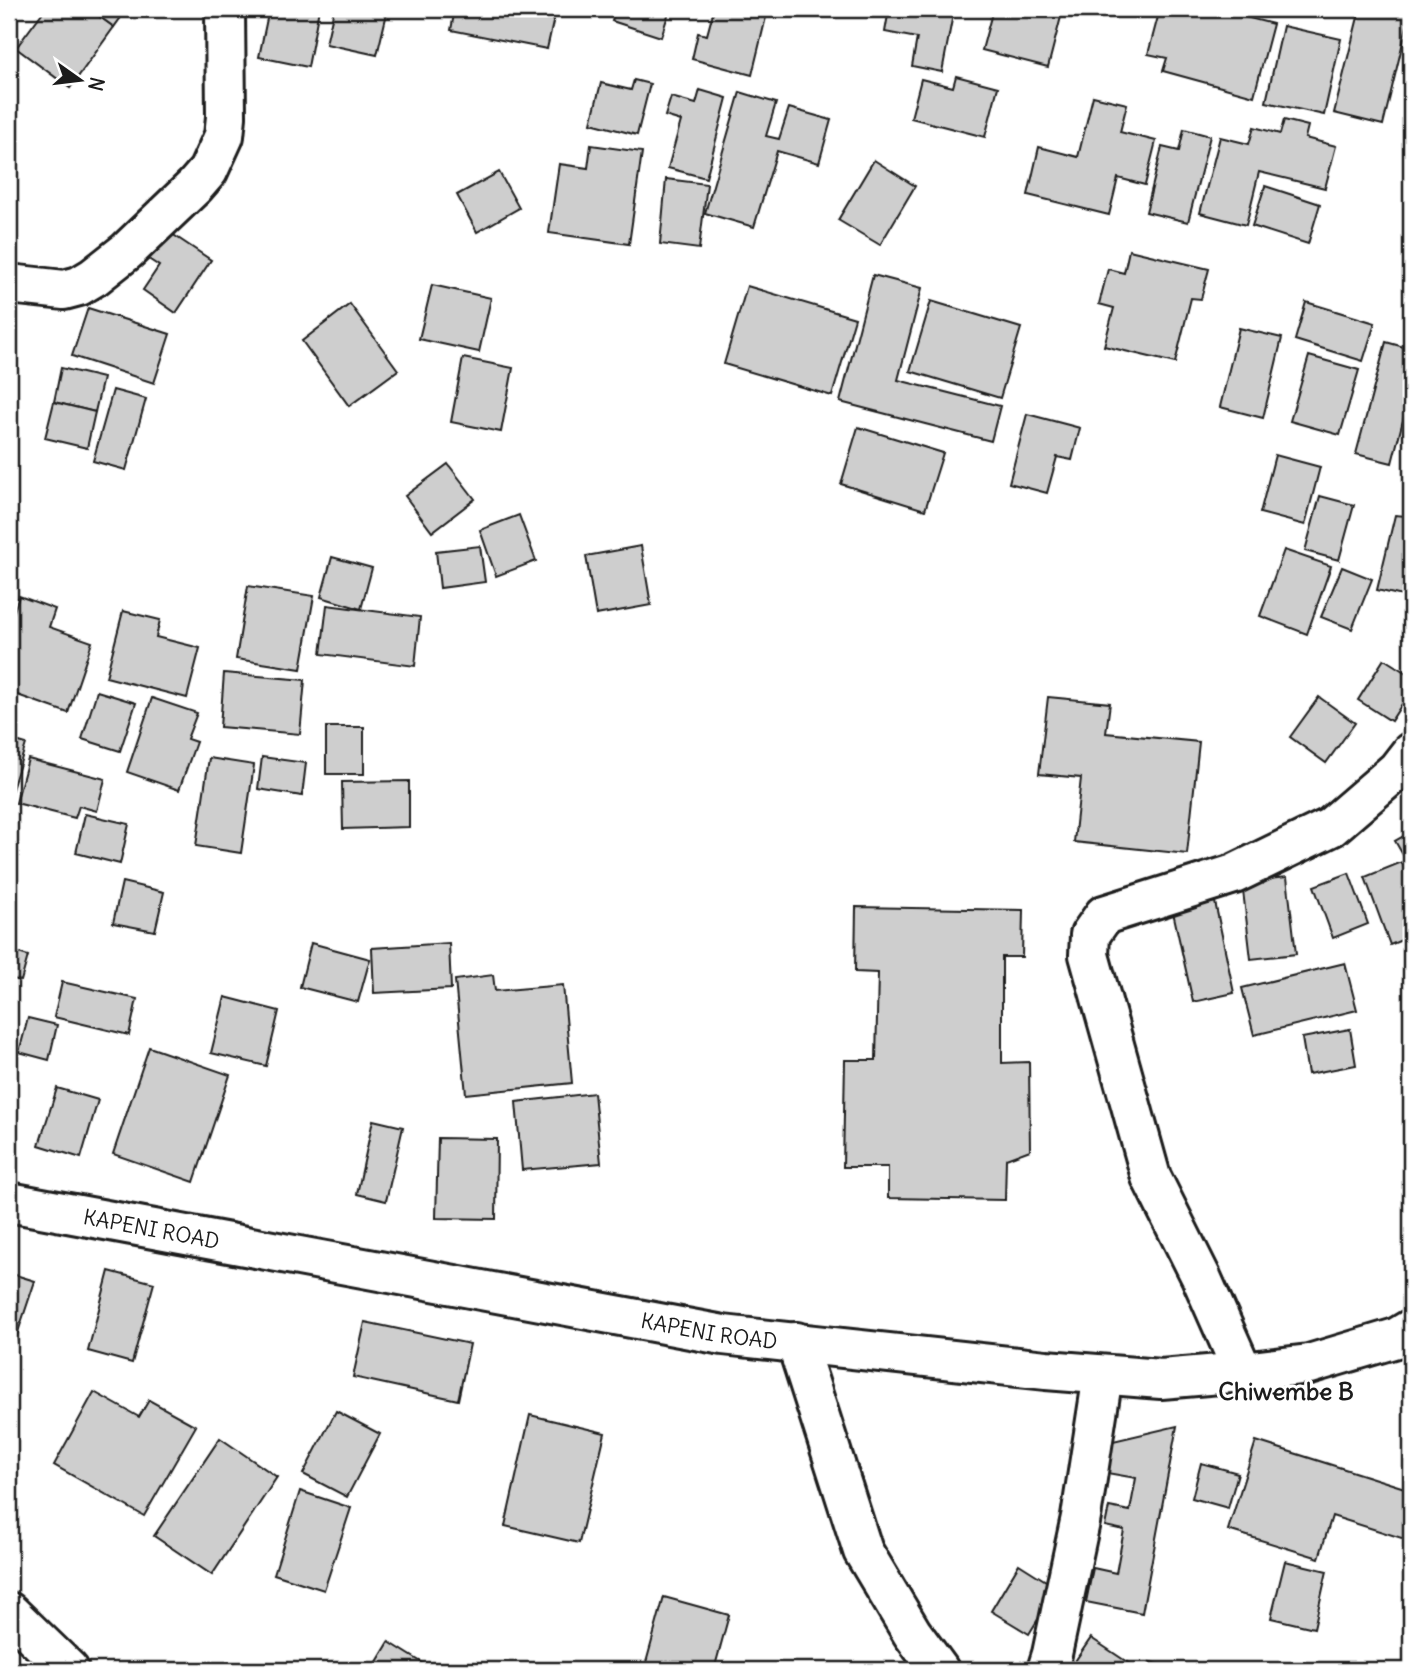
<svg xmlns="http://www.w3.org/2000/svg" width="1420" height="1679" viewBox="0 0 1420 1679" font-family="Delius,sans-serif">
	<rect width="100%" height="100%" fill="#fff"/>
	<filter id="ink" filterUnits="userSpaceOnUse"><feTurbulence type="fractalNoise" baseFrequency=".0143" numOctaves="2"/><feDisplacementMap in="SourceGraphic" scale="14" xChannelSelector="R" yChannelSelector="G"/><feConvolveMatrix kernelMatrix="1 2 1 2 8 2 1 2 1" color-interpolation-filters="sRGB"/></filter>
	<g filter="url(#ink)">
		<g fill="#cecece" stroke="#1c1c1c" stroke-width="2">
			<polygon points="45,9 89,9 114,27 70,88 16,48"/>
			<polygon points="89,9 127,9 114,27"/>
			<polygon points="269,9 319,9 308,67 259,57"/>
			<polygon points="334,9 388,9 377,55 326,44"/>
			<polygon points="455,9 556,9 547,49 451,30"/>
			<polygon points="616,9 670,9 661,37 612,21"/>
			<polygon points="714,9 768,9 752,75 692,59 698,33 707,35"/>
			<polygon points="889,9 954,9 942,72 912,66 917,38 885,32"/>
			<polygon points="993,9 1063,9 1048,67 982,50"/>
			<polygon points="1160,9 1214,9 1273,24 1254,96 1163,71 1167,58 1148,54"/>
			<polygon points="1360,9 1411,9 1383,125 1334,113"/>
			<polygon points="1283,26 1341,39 1324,115 1266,102"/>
			<polygon points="956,76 998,87 985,137 911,118 921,79 953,87"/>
			<polygon points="634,80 650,84 637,135 591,123 601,83 631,90"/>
			<polygon points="700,90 727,98 706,178 668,168 681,121 665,116 671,97 696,104"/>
			<polygon points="740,92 776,103 766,136 779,139 789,108 831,120 819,163 777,151 754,227 705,213"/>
			<polygon points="1093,96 1127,104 1120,132 1156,141 1145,185 1118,178 1109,215 1028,195 1039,147 1078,157"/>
			<polygon points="1284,120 1308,126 1305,138 1336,146 1325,188 1259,172 1246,225 1200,213 1220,137 1249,144 1254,127 1280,134"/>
			<polygon points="1184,129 1210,136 1188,222 1146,212 1162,147 1179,151"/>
			<polygon points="591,145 642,152 629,244 549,233 559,164 588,168"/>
			<polygon points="874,160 915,186 880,245 838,220"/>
			<polygon points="499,172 519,208 477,232 457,195"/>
			<polygon points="666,179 707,184 699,249 660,244"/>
			<polygon points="1265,186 1320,204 1308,244 1252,226"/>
			<polygon points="166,230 211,260 176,313 143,290 159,266 147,258"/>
			<polygon points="1129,250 1209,269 1201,299 1191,298 1175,363 1104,346 1114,308 1099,304 1108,269 1124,273"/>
			<polygon points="873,275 922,288 898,380 1000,406 991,441 840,402"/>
			<polygon points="432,285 491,298 479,352 419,339"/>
			<polygon points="747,286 855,318 832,396 724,364"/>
			<polygon points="931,301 1021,328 1000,398 910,371"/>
			<polygon points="1306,302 1375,323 1363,361 1295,340"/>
			<polygon points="350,304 398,370 349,406 302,341"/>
			<polygon points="88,308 170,334 154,383 72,356"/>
			<polygon points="1239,328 1282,338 1263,418 1220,407"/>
			<polygon points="1386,342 1411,349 1411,389 1392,463 1356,454"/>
			<polygon points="1309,356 1359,370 1340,435 1290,421"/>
			<polygon points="463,358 513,368 501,432 451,422"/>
			<polygon points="61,368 103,378 95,412 54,402"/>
			<polygon points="113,390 146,399 126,470 93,461"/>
			<polygon points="54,402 95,412 87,448 45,438"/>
			<polygon points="1027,414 1080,428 1072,460 1057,457 1047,493 1009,483"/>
			<polygon points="858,427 943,453 925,510 841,484"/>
			<polygon points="1275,455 1320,467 1305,525 1260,513"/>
			<polygon points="448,464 475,499 432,532 405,496"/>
			<polygon points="1320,496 1354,505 1339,560 1305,551"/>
			<polygon points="1411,496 1411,598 1377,590 1395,515 1406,516"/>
			<polygon points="519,515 536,561 496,576 480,530"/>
			<polygon points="480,546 485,582 440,588 436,551"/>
			<polygon points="641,546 651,605 596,615 586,556"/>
			<polygon points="1284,550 1331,566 1307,634 1260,616"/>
			<polygon points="332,557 372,568 361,609 321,597"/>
			<polygon points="1342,567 1372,579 1352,629 1321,617"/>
			<polygon points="248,586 314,596 301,669 236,659"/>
			<polygon points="19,596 55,609 49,627 92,642 68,713 9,692 9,627"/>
			<polygon points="327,605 420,617 415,666 321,654"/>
			<polygon points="123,611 160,620 156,637 200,648 187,698 106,677"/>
			<polygon points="1384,659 1411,676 1411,690 1391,721 1358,700"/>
			<polygon points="224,673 305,680 300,734 220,727"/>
			<polygon points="97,691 136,703 120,751 82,739"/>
			<polygon points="1048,697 1110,703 1106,733 1199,742 1187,854 1074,842 1081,778 1039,774"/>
			<polygon points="1319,697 1355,723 1326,763 1290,737"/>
			<polygon points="152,698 197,713 187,739 196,742 179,790 127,772"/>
			<rect x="326" y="727" width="38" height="47"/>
			<polygon points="9,739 26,744 10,796 9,796"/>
			<polygon points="262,757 306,763 302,796 258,789"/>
			<polygon points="209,758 254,765 241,853 196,846"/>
			<polygon points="28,759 105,779 97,811 79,806 75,818 16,803"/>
			<polygon points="409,781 409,827 343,829 342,782"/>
			<polygon points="85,814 129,824 120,864 76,853"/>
			<polygon points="1411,832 1411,869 1395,841"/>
			<polygon points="1402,862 1411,886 1411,936 1390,945 1365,877"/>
			<polygon points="1349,873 1368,924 1333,938 1314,886"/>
			<polygon points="1287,877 1296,954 1251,959 1242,882"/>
			<polygon points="122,882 164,892 155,931 113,923"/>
			<polygon points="1215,902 1234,993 1193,1002 1173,912"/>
			<polygon points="856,907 1023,910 1022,957 1002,957 1002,1063 1029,1062 1030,1150 1006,1159 1005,1200 888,1198 888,1167 843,1167 845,1060 876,1060 878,973 855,972"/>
			<polygon points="311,943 370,959 358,1002 300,987"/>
			<polygon points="449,943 451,989 374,993 372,948"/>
			<polygon points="9,950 28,956 21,981 9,978"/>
			<polygon points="1345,963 1357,1010 1254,1035 1242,988"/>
			<polygon points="493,975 495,991 563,985 572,1083 466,1094 455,980"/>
			<polygon points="62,982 137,999 129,1035 54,1017"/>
			<polygon points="225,997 279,1011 266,1066 211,1053"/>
			<polygon points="28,1018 57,1025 49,1060 19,1052"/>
			<polygon points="1350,1029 1356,1065 1308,1074 1302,1038"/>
			<polygon points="149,1047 230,1075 194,1182 113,1154"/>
			<polygon points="57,1088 98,1100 81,1158 39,1145"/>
			<polygon points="594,1093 601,1163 522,1170 516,1102"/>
			<polygon points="373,1120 403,1127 386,1201 357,1194"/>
			<polygon points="438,1138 497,1139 496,1219 436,1218"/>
			<polygon points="109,1271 154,1283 132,1363 88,1351"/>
			<polygon points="9,1273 35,1281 11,1353 9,1353"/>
			<polygon points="365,1322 470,1344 458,1400 353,1377"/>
			<polygon points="94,1392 139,1417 149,1400 196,1426 144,1516 54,1465"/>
			<polygon points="336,1411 380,1434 347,1497 303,1474"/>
			<polygon points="530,1415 605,1433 579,1543 505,1526"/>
			<polygon points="1177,1426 1142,1613 1086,1602 1093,1568 1116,1573 1124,1530 1105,1526 1109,1507 1130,1511 1136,1478 1107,1473 1113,1441"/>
			<polygon points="220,1438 277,1477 212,1575 154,1536"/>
			<polygon points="1256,1441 1411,1490 1411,1541 1332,1516 1319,1558 1228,1530"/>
			<polygon points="1201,1463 1238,1473 1228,1508 1192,1498"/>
			<polygon points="300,1491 351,1508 324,1590 274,1574"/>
			<polygon points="1285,1561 1327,1571 1314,1628 1271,1618"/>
			<polygon points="1019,1564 1057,1588 1029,1634 991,1611"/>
			<polygon points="664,1597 729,1615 714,1670 644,1670"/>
			<polygon points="1091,1638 1139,1670 1069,1670"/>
			<polygon points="389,1642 434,1670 372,1670"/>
			<polygon points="1150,1662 1184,1670 1148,1670"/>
		</g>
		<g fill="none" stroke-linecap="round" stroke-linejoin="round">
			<defs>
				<g id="minor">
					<polyline points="9,284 64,290 79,286 94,277 127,251 195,186 208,171 224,136 226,117 225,9"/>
					<polyline points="796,1342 863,1551 912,1633 939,1670"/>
					<polyline points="1243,1372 1201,1277 1151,1177 1089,955 1090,935 1104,915 1234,874 1331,827 1397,770 1411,752"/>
					<polyline points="9,1612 69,1670"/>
					<polyline points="1047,1670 1052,1654 1081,1517 1103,1375"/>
				</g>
				<g id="secondary">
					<path id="s1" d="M9,1202L723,1335L1046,1370L1161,1379L1243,1372L1309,1364L1396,1338L1411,1329"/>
				</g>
			</defs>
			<use href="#minor" stroke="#1c1c1c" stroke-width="44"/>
			<use href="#secondary" stroke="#1c1c1c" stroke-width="44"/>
			<use href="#minor" stroke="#fff" stroke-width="38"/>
			<use href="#secondary" stroke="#fff" stroke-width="38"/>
		</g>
	</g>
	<g text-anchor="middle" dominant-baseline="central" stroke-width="6" stroke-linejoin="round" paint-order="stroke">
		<g font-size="21" fill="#1c1c1c" stroke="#fff">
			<text stroke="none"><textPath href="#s1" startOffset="145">KAPENI ROAD</textPath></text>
			<text stroke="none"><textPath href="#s1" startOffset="712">KAPENI ROAD</textPath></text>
		</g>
		<g font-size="24" font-weight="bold" fill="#1c1c1c" stroke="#fff">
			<text x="1286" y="1391">Chiwembe B</text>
		</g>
	</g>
	<rect width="1420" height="1679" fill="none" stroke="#fff" stroke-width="35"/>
	<rect x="18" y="18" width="1385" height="1644" fill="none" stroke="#1c1c1c" stroke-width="2.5" filter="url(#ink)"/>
	<g transform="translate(80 80) rotate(104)" stroke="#ffffff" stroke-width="5" paint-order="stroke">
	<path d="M0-5L12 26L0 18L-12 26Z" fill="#1c1c1c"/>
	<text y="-10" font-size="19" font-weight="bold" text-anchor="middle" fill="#1c1c1c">N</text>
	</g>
</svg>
